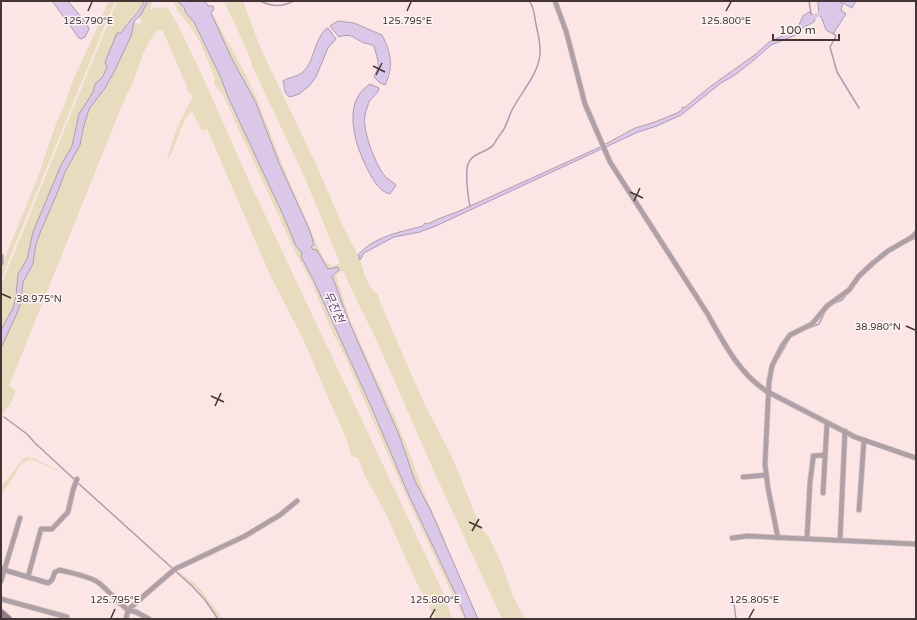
<svg xmlns="http://www.w3.org/2000/svg" width="917" height="620" viewBox="0 0 917 620" font-family="'Varela Round','Noto Sans KR',sans-serif">
	<rect width="100%" height="100%" fill="#fce6e5"/>
	<g fill="#e8dcbe">
		<polygon points="108,1 115,1 1,279 2,265 37,179 56,124 64,106 74,78 100,22"/>
		<polygon points="117,1 132,2 134,1 144,1 132,19 127,23 105,64 107,67 102,78 95,84 93,92 86,101 72,146 61,165 33,232 27,259 18,274 16,296 13,308 1,330 1,285"/>
		<path d="M148,1H152L150,9L164,7L168,8L180,29L206,84L250,183L443,592L452,619H435L413,575L386,514L364,474L358,458L351,456L348,443L303,339L271,277L207,129L202,131L192,111C183,118 181,131 176,142C174,148 171,153 168,160L167,159C173,137 181,117 193,97L187,91V87L163,31L158,30C144,44 139,67 132,85L129,90L121,108L9,386L16,391L10,405L3,413L2,418H1V348L23,282L33,264L36,244L44,221L58,191L65,172L80,145L83,129L89,109L134,22L140,25L142,20L137,18L141,15Z"/>
		<path d="M173,1H177L184,7L186,13L194,22L221,78L229,99L284,217L296,246L303,253L301,257L313,279L371,406L410,498L459,601L466,619H464L411,507L346,359L328,323L311,281L297,256L223,95L214,84L215,78C208,63 203,46 194,32C187,21 178,14 173,1Z"/>
		<path d="M224,1H243L260,47L314,160L347,235C351,242 355,248 358,255C364,268 365,286 378,294L380,302L424,403L452,457L478,521L483,530L489,537L502,565L513,596L525,619H502L432,467L377,341L359,305L343,271L337,274L336,276L350,319L371,367L394,416L408,449L423,490L445,540L444,541L415,481L399,435L350,324L333,281L332,276L339,270L338,267L328,269L317,250L312,249L311,247L314,245L310,231L279,163L256,103L231,57L212,15L214,17L245,73L256,97L289,181L324,260L332,266L340,263L304,176L253,68L249,55Z"/>
		<polygon points="27,457 34,458 66,474 30,459 21,464 9,484 1,494 1,487 23,459"/>
		<polygon points="176,570 178,571 197,585 223,619 219,619 199,592"/>
	</g>
	<g fill="#dbc8e8" stroke="#ad9cb2">
		<polygon points="52,1 68,1 87,24 89,29 85,37 81,39 79,38"/>
		<path d="M144,1H148L141,15L137,18L134,22L131,36L115,70L105,88L89,109L83,129L80,145L65,172L58,191L40,233L36,244L33,264L23,282L21,301L18,311L1,348V330L13,308L16,296L18,274L27,259L33,232L61,165L72,146L79,114L93,92L95,84L102,78L107,67L105,62L117,33H121C128,21 139,14 144,1Z"/>
		<polygon points="177,1 205,1 208,6 213,6 214,10 211,12 212,15 231,57 256,103 279,163 310,231 314,245 311,247 312,249 317,250 328,269 338,267 339,270 332,276 350,324 399,435 415,481 431,511 478,619 466,619 459,601 410,498 371,406 313,279 301,257 302,253 296,246 284,217 229,99 221,78 194,22 186,13 184,7"/>
		<polygon points="819,1 838,1 841,3 842,1 856,1 852,8 843,3 841,10 846,14 833,34 826,30 821,16 819,16 818,3"/>
		<path d="M809,12L812,14L815,19L814,22L804,27L796,35L771,45L754,60L735,75L721,83L681,115L657,126L638,132L438,225L420,232L394,237L364,253L360,260L358,255C375,236 400,232 423,226L425,223L428,224L438,219L457,212L600,147L635,128L655,122L677,113L683,109L682,107L684,108L711,86L756,54L769,42L797,29L803,16Z"/>
		<path d="M338,21L354,23L382,35C391,52 394,67 385,85L380,83L374,77L378,68V61L374,46C371,44 368,44 364,43C354,39 352,32 339,37L330,26Z"/>
		<path d="M327,28H328L336,39L328,48L316,77L309,86L299,94L290,97C283,94 285,86 283,81C289,77 297,77 303,72C315,61 313,40 327,28Z"/>
		<path d="M370,84L379,88C378,94 374,96 370,100C368,104 366,111 365,115C362,130 375,163 384,175C387,179 392,181 396,185L390,194C380,192 373,180 369,172C356,148 340,103 370,84Z"/>
	</g>
	<g fill="none" stroke-linecap="round" stroke-linejoin="round">
		<g stroke="#ad9cb2" stroke-width="1.5">
			<path d="M260,1C273,7 281,7 294,1"/>
			<polyline points="809,1 811,14"/>
			<polyline points="833,33 836,36 830,47 837,72 859,108"/>
			<path d="M470,206C468,197 465,173 468,164C472,152 488,153 494,144C497,138 501,134 504,129C507,123 509,117 511,112C520,93 538,76 540,54C541,44 538,35 536,24C534,16 535,8 529,1"/>
			<polyline points="909,241 916,238"/>
			<polyline points="835,303 842,300 850,291"/>
			<polyline points="809,328 819,324 825,312"/>
			<polyline points="779,357 786,345"/>
			<polyline points="4,417 27,434 35,443 75,480"/>
			<polyline points="78,483 192,586 205,600 218,619"/>
			<polyline points="733,596 736,619"/>
		</g>
		<path stroke="#dbc8e8" stroke-width="4.5" d="M810,19C821,12 822,16 827,1"/>
		<defs>
			<g id="minor">
				<path d="M555,1L566,31L585,104L610,162L707,313C724,343 739,374 768,392L855,437L916,458"/>
				<polyline points="1,256 1,263"/>
				<polyline points="743,477 766,475"/>
				<polyline points="823,493 827,423"/>
				<polyline points="859,510 864,440"/>
				<polyline points="732,538 748,536 916,544"/>
				<polyline points="778,538 768,488 765,464 769,382 772,366 782,346 790,335 812,324 827,306 849,290 859,276 873,263 888,251 912,237 916,233"/>
				<polyline points="807,538 810,482 813,459 813,456 825,455"/>
				<polyline points="840,540 845,431"/>
				<path d="M1,569L48,583L52,580L55,572L60,570C71,573 90,576 99,583C109,591 117,602 128,610L126,619"/>
				<polyline points="28,577 41,529 52,529 68,512 73,490 77,479"/>
				<polyline points="1,581 20,518"/>
				<polyline points="1,599 67,617"/>
				<polyline points="128,610 147,593 175,569 245,536 280,515 297,501"/>
				<polyline points="128,610 136,612 149,619"/>
			</g>
			<polyline id="secondary" points="1,613 8,619"/>
		</defs>
		<use href="#minor" stroke="#d7c3c2" stroke-width="6"/>
		<use href="#secondary" stroke="#d7c3c2" stroke-width="9"/>
		<use href="#minor" stroke="#ada0a6" stroke-width="4.5"/>
		<use href="#secondary" stroke="#8f7b85" stroke-width="7"/>
	</g>
	<path fill="none" stroke="#433535" stroke-width="1.5" d="M88,11L92,2M407,11L411,2M726,11L731,2M373,66L385,72M376,75L382,63M630,192L643,198M634,201L640,188M2,294L11,298M906,326L915,330M211,396L224,402M215,406L221,393M469,522L482,528M472,531L479,519M111,618L115,609M430,618L435,609M749,618L754,609"/>
	<g text-anchor="middle" dominant-baseline="central" stroke-width="3" stroke-linejoin="round" paint-order="stroke">
		<g font-size="12" font-style="italic" fill="#5e4370" stroke="#fff7f6">
			<text transform="translate(334 307) rotate(66)">무진천</text>
		</g>
	</g>
	<g font-size="10" text-anchor="middle" fill="#433535" stroke="#fff7f6" stroke-width="3" stroke-linejoin="round" paint-order="stroke">
		<text x="88" y="24">125.790°E</text>
		<text x="407" y="24">125.795°E</text>
		<text x="726" y="24">125.800°E</text>
		<text x="39" y="302">38.975°N</text>
		<text x="878" y="330">38.980°N</text>
		<text x="115" y="603">125.795°E</text>
		<text x="435" y="603">125.800°E</text>
		<text x="754" y="603">125.805°E</text>
	</g>
	<rect width="917" height="620" fill="none" stroke="#433535" stroke-width="4"/>
	<path d="M773 34v6h66v-6" fill="none" stroke="#433535" stroke-width="2"/>
	<text x="779" y="34" font-size="12" fill="#433535" stroke="#fff7f6" stroke-width="3" paint-order="stroke">100 m</text>
</svg>
